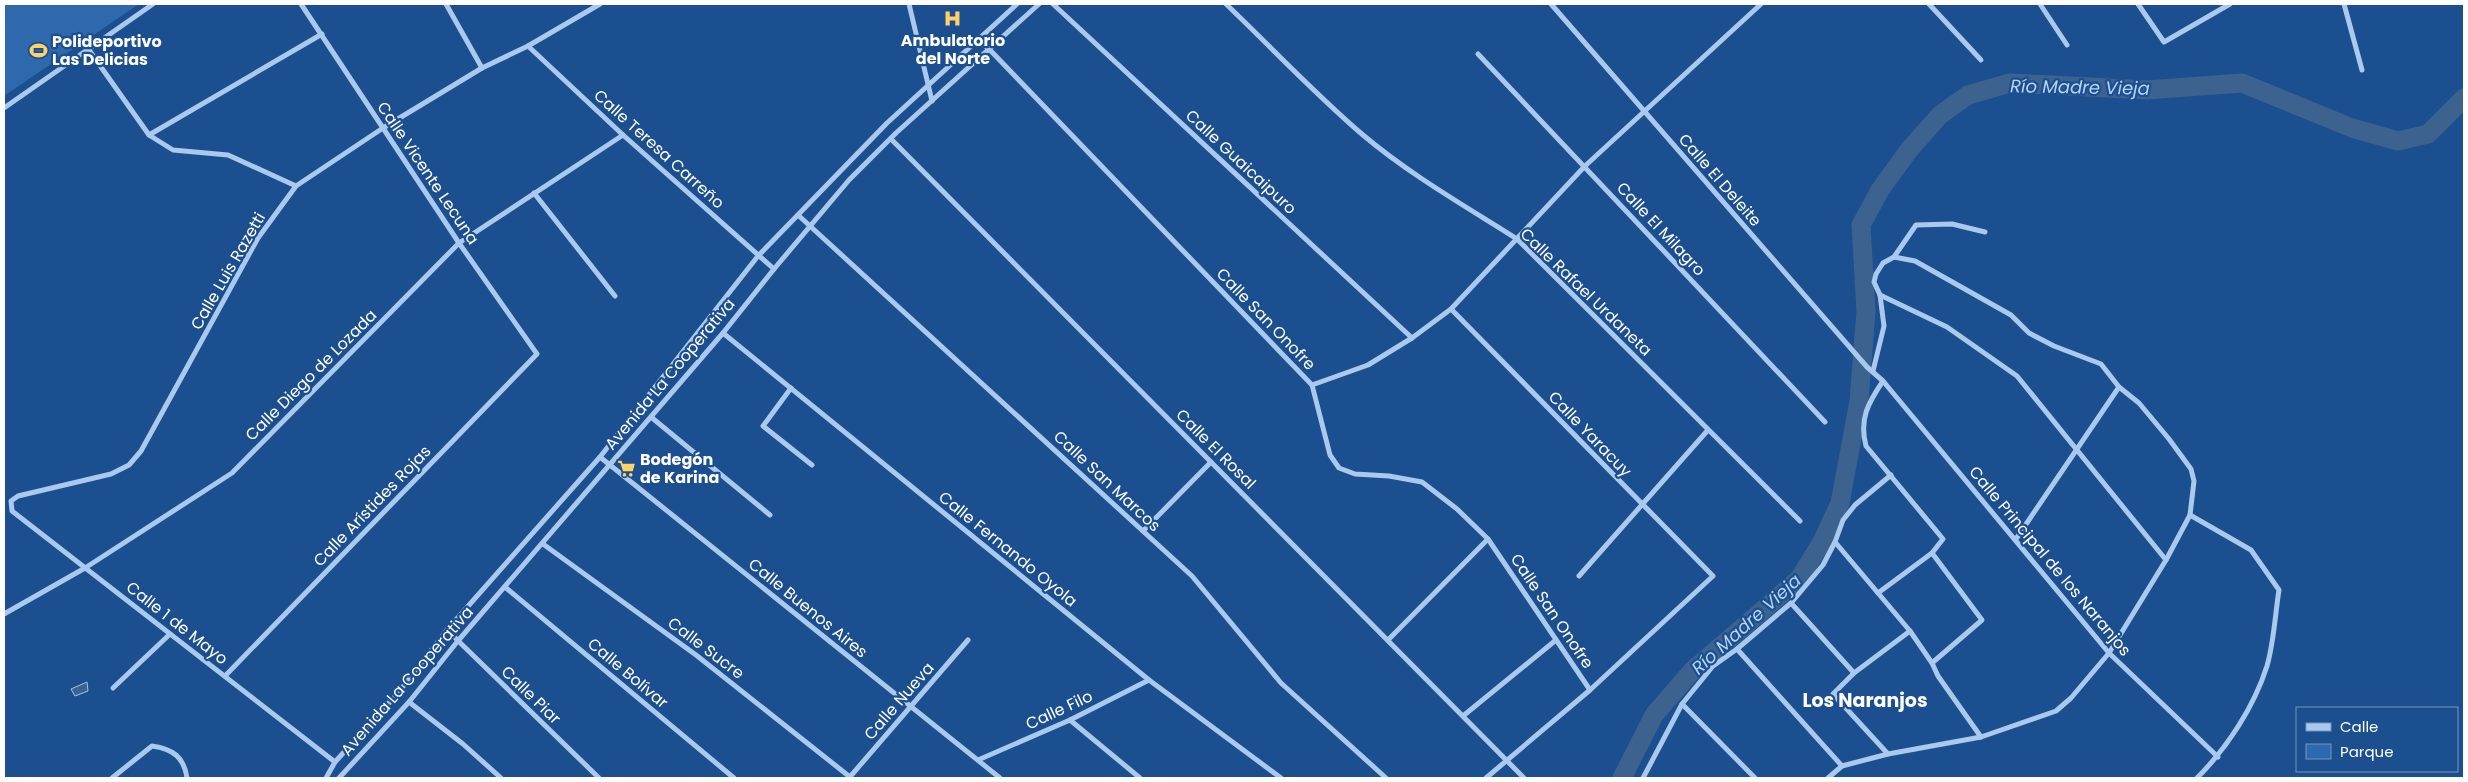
<svg xmlns="http://www.w3.org/2000/svg" width="2468" height="782" viewBox="0 0 2468 782" font-family="Poppins,sans-serif">
	<rect width="100%" height="100%" fill="#1b4f8f"/>
	<polygon fill="#2e69ad" points="4,4 139,4 4,96"/>
	<polygon fill="#3c6290" stroke="#9cc4f0" points="87,682 88,691 75,696 71,689"/>
	<g fill="none" stroke-linecap="round" stroke-linejoin="round">
		<polyline stroke="#3c6290" stroke-width="19" points="1622,778 1654,715 1692,671 1799,579 1822,542 1840,503 1859,401 1866,311 1861,225 1880,190 1909,150 1940,115 1968,95 2010,83 2146,90 2242,83 2352,128 2398,141 2428,134 2464,98"/>
		<g stroke="#a9c9ee" stroke-width="5">
			<polyline points="446,4 482,68"/>
			<polyline points="909,4 932,101"/>
			<polyline points="1053,4 1412,338"/>
			<path d="M1226,4C1271,47 1316,95 1363,135C1409,174 1465,206 1517,239L1800,521"/>
			<polyline points="1551,4 1867,367 1883,381 2109,653 2218,757"/>
			<polyline points="1929,4 1981,60"/>
			<polyline points="2040,4 2067,45"/>
			<polyline points="2138,4 2164,42 2230,4"/>
			<polyline points="2344,4 2362,70"/>
			<polyline points="978,40 989,49 1312,385 1330,455 1339,468 1355,474 1389,476 1422,482 1457,509 1488,539 1590,690"/>
			<polyline points="528,46 623,135 774,269"/>
			<polyline points="89,50 149,135 173,150 228,155 296,186"/>
			<polyline points="1478,54 1825,422"/>
			<polyline points="4,108 153,4"/>
			<polyline points="149,135 322,34"/>
			<polyline points="891,139 1524,778"/>
			<polyline points="534,193 615,296"/>
			<polyline points="798,215 1192,576 1281,683 1386,778"/>
			<polyline points="1894,257 1916,225 1952,224 1985,232"/>
			<polyline points="1880,295 1947,327 2017,376 2166,560"/>
			<polyline points="1451,309 1713,576 1590,690 1486,778"/>
			<polyline points="723,333 1149,680 1281,778"/>
			<polyline points="1312,385 1368,365 1412,338 1451,309 1585,166 1761,4"/>
			<polyline points="791,388 763,426 812,465"/>
			<polyline points="651,417 770,515"/>
			<polyline points="600,457 1000,778"/>
			<path d="M2190,515L2251,550L2279,590C2275,615 2274,642 2267,666C2254,707 2227,748 2197,778"/>
			<polyline points="1143,531 1211,462"/>
			<polyline points="2016,539 2119,387"/>
			<polyline points="1835,542 1910,631 1932,663 1938,676 1981,737"/>
			<polyline points="543,544 696,655 850,777"/>
			<polyline points="1932,553 1982,620 1932,663"/>
			<polyline points="1579,576 1708,430"/>
			<polyline points="505,587 734,778"/>
			<path d="M1878,593L1932,553L1943,539L1866,446C1859,419 1868,403 1883,381"/>
			<polyline points="1791,603 1854,673 1833,694 1888,754"/>
			<polyline points="4,614 85,568 232,473 459,243 623,135"/>
			<polyline points="447,630 599,778"/>
			<polyline points="1388,640 1488,539"/>
			<polyline points="1737,649 1842,766"/>
			<polyline points="1854,673 1910,631"/>
			<polyline points="225,676 537,354 459,243 301,4"/>
			<polyline points="113,688 170,634"/>
			<polyline points="409,702 463,744 501,778"/>
			<polyline points="1682,704 1755,778"/>
			<polyline points="1463,716 1556,640"/>
			<polyline points="1070,720 1140,778"/>
			<polyline points="978,760 1070,720 1149,680"/>
			<polyline points="335,762 12,511 11,501 18,496 111,474 129,465 141,451 258,238 296,186 383,128 482,68 528,46 600,4"/>
			<path d="M112,778L152,746C173,749 184,757 187,778"/>
			<polyline points="326,778 335,762 398,693 447,630 600,457 758,256 887,123 1017,4"/>
			<polyline points="339,778 409,702 457,642 723,333 774,269 849,180 896,133 1039,4"/>
			<polyline points="849,778 968,640"/>
			<polyline points="1643,778 1682,704 1713,666 1737,649 1791,603 1823,565 1835,542 1843,520 1855,505 1891,475"/>
			<polyline points="1828,778 1842,766 1888,754 1981,737 2056,711 2071,698 2109,653 2166,560 2190,515 2194,481 2191,469 2169,439 2139,403 2119,387 2101,364 2054,346 2029,333 2011,315 1915,261 1894,257 1883,263 1876,274 1874,282 1880,295 1884,326 1873,371"/>
		</g>
	</g>
	<defs>
		<symbol id="hospital-bare" viewBox="-9 -9 18 18"><path d="M-5-5h3v3.5h4V-5h3V5h-3V1.5h-4V5h-3Z" fill="#ffd166" stroke="#1b4f8f" stroke-width="2.5" paint-order="stroke"/></symbol>
		<symbol id="stadium-bare" viewBox="-9 -9 18 18"><path d="M0-5a6.5 5 0 1 0 0 10a6.5 5 0 1 0 0-10ZM-3.5-1.8h7v3.6h-7Z" fill="#ffd166" stroke="#1b4f8f" stroke-width="2.5" paint-order="stroke"/></symbol>
		<symbol id="supermarket-bare" viewBox="-9 -9 18 18"><path d="M-6-5.5h2.5l.6 2H6L4.5 2H-2.5L-4.4-4H-6ZM-1.5 3.2a1.3 1.3 0 1 0 .1 0ZM3 3.2a1.3 1.3 0 1 0 .1 0Z" fill="#ffd166" stroke="#1b4f8f" stroke-width="2.5" paint-order="stroke"/></symbol>
	</defs>
	<g fill-rule="evenodd">
		<use href="#hospital-bare" x="940" y="6" width="25" height="25"/>
		<use href="#stadium-bare" x="26" y="38" width="25" height="25"/>
		<use href="#supermarket-bare" x="614" y="456" width="25" height="25"/>
	</g>
	<g text-anchor="middle" dominant-baseline="central" stroke-width="4.5" stroke-linejoin="round" paint-order="stroke">
		<g font-size="16" font-weight="bold" fill="#fff" stroke="#1b4f8f" text-anchor="start">
			<text x="953" y="40" text-anchor="middle">Ambulatorio<tspan x="953" dy="18">del Norte</tspan></text>
			<text x="52" y="41">Polideportivo<tspan x="52" dy="18">Las Delicias</tspan></text>
			<text x="640" y="459">Bodegón<tspan x="640" dy="18">de Karina</tspan></text>
		</g>
		<g font-size="16" fill="#fff" stroke="#1b4f8f">
			<text transform="translate(659 149) rotate(42)">Calle Teresa Carreño</text>
			<text transform="translate(1241 162) rotate(43)">Calle Guaicaipuro</text>
			<text transform="translate(428 173) rotate(56)">Calle Vicente Lecuna</text>
			<text transform="translate(1720 180) rotate(49)">Calle El Deleite</text>
			<text transform="translate(1661 229) rotate(47)">Calle El Milagro</text>
			<text transform="translate(228 271) rotate(-60)">Calle Luis Razetti</text>
			<text transform="translate(1586 292) rotate(44)">Calle Rafael Urdaneta</text>
			<text transform="translate(1266 319) rotate(46)">Calle San Onofre</text>
			<text transform="translate(670 374) rotate(-50)">Avenida La Cooperativa</text>
			<text transform="translate(311 375) rotate(-45)">Calle Diego de Lozada</text>
			<text transform="translate(1590 434) rotate(46)">Calle Yaracuy</text>
			<text transform="translate(1216 449) rotate(45)">Calle El Rosal</text>
			<text transform="translate(1107 481) rotate(43)">Calle San Marcos</text>
			<text transform="translate(372 506) rotate(-46)">Calle Arístides Rojas</text>
			<text transform="translate(1008 549) rotate(39)">Calle Fernando Oyola</text>
			<text transform="translate(2050 561) rotate(50)">Calle Principal de los Naranjos</text>
			<text transform="translate(808 608) rotate(39)">Calle Buenos Aires</text>
			<text transform="translate(1552 611) rotate(56)">Calle San Onofre</text>
			<text transform="translate(177 623) rotate(38)">Calle 1 de Mayo</text>
			<text transform="translate(706 648) rotate(37)">Calle Sucre</text>
			<text transform="translate(628 673) rotate(40)">Calle Bolívar</text>
			<text transform="translate(407 681) rotate(-49)">Avenida La Cooperativa</text>
			<text transform="translate(531 695) rotate(44)">Calle Piar</text>
			<text transform="translate(899 701) rotate(-49)">Calle Nueva</text>
			<text transform="translate(1059 710) rotate(-25)">Calle Filo</text>
		</g>
		<g font-size="18" font-style="italic" fill="#b5d3f5" stroke="#1b4f8f">
			<text transform="translate(2080 87) rotate(1)">Río Madre Vieja</text>
			<text transform="translate(1746 624) rotate(-42)">Río Madre Vieja</text>
		</g>
		<g font-size="19" font-weight="bold" fill="#fff" stroke="#1b4f8f">
			<text x="1865" y="700">Los Naranjos</text>
		</g>
	</g>
	<rect width="2468" height="782" fill="none" stroke="#ffffff" stroke-width="10"/>
	<rect x="2296" y="707" width="162" height="65" fill="#1b4f8f" stroke="#7695bc"/>
	<rect x="2306" y="723" width="25" height="8" fill="#a9c9ee" stroke="#7695bc"/>
	<text x="2340" y="732" font-size="15" fill="#ffffff">Calle</text>
	<rect x="2306" y="744" width="25" height="15" fill="#2e69ad" stroke="#7695bc"/>
	<text x="2340" y="757" font-size="15" fill="#ffffff">Parque</text>
</svg>
